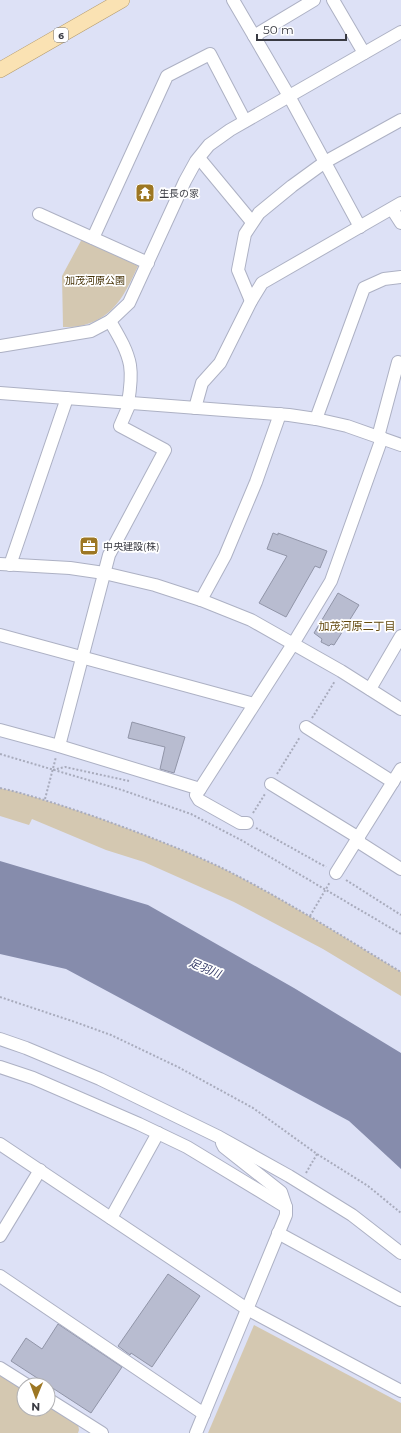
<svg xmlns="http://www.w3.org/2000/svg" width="401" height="1433" viewBox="0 0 401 1433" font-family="Montserrat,'Noto Sans JP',sans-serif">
	<rect width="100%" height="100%" fill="#dde1f6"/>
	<g fill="#d4c8b1">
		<path d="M83,237L138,266C126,292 115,317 84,325C78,327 70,327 63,327L62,276Z"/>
		<path d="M0,788C31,795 60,805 90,815C135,831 180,848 222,868C284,899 342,936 401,972V996L323,949L234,902L144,862L106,850L32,819L29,825L0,816Z"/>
		<polygon points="254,1325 401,1403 401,1433 208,1433"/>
		<polygon points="0,1375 24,1390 24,1409 48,1409 48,1405 78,1424 79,1430 78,1433 0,1433"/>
	</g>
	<polygon fill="#868cac" points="0,861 148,905 294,988 401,1053 401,1169 349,1121 66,969 0,954"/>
	<g fill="#b8bcd0" stroke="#9195a8">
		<polygon points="273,533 278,535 278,533 327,551 320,568 315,566 286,617 259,603 287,556 267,549"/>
		<polygon points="338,593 359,605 334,645 331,644 329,646 321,642 322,639 314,633"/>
		<polygon points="132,722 185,737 174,773 160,769 165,747 128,738"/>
		<polygon points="168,1274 200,1296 152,1367 131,1353 130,1355 118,1346"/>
		<polygon points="58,1324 122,1367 91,1413 11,1361 26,1338 42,1349"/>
	</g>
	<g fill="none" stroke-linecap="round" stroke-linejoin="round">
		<defs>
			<g id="minor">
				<polyline points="233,0 289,96 360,227"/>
				<polyline points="333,0 364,53"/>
				<polyline points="254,36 314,0"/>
				<polyline points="199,158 252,222"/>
				<polyline points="392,209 401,223"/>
				<polyline points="39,214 148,263"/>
				<polyline points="93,238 167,76 210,54 245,121"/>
				<polyline points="251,301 238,270 245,234 259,213 292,186 325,162 401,120"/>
				<path d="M110,321C118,335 127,349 130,365C132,377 130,391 128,403"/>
				<polyline points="0,346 91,331 110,321 129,303 185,181 196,161 209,145 230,130 401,32"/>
				<polyline points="0,393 289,415 316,419 347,426 401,445"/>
				<polyline points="195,408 202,383 220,363 251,301 262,283 401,203"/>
				<polyline points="316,419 364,288 384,279 401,277"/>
				<polyline points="378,437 398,362"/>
				<polyline points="0,564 70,568 104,573 155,585 201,600 251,620 341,671 401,709"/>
				<polyline points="10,565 67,398"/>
				<polyline points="201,600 225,556 256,482 280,414"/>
				<polyline points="0,635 254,704"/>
				<polyline points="370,689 401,636"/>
				<polyline points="306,727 393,782"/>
				<polyline points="0,730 59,746 200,789 293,644 331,581 382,438"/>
				<polyline points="59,746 109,555 165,450 120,426 130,403"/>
				<polyline points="271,784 359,838"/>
				<polyline points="200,789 196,795 199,800 240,823 247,823"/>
				<polyline points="357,841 401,869"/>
				<polyline points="336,873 401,769"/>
				<polyline points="0,1039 26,1048 100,1079 219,1137 289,1176 352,1215 401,1253"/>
				<polyline points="0,1067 33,1078 139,1124 187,1147 286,1207"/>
				<polyline points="0,1144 247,1309 401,1391"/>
				<polyline points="111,1218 158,1133"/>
				<polyline points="278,1233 401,1300"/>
				<polyline points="0,1236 40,1170"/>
				<polyline points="0,1276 204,1414"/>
				<polyline points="0,1368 27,1385"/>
				<polyline points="48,1399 102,1433"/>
				<polyline points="196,1433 286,1215 286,1207 281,1192 224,1147 222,1143"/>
			</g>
			<polyline id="major" points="0,70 122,0"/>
		</defs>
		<use href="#minor" stroke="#adb1c4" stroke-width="14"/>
		<use href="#major" stroke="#b49b6b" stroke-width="16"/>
		<g stroke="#a8abbc" stroke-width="2" stroke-dasharray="2 2" stroke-linecap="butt">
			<polyline points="312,718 335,681"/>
			<polyline points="0,754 122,790 191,814 241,840 401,934"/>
			<polyline points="53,770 65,767 129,781"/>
			<polyline points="277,774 300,737"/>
			<path d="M0,788C31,795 60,805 90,815C135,831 180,848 222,868C284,899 342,936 401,972"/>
			<polyline points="45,799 56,757"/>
			<polyline points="253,813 265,794"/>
			<polyline points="256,828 326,867"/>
			<polyline points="346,880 401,915"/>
			<polyline points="310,916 330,882"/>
			<polyline points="0,997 75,1022 111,1035 178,1067 253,1108 317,1154 368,1186 401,1213"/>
			<polyline points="306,1173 317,1154"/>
		</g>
		<use href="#minor" stroke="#fff" stroke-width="12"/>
		<use href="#major" stroke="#fae2b3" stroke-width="15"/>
	</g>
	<defs>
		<symbol id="temple-square" viewBox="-11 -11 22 22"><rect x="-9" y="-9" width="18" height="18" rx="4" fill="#9d7723" stroke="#fff"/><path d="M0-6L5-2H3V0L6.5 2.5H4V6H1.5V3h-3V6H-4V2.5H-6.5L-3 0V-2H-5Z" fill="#fff"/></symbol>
		<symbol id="office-square" viewBox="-11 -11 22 22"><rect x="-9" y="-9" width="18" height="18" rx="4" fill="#9d7723" stroke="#fff"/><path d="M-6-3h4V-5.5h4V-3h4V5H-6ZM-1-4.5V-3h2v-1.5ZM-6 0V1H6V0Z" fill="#fff"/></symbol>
	</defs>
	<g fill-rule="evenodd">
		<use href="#temple-square" x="134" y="182" width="22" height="22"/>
		<use href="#office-square" x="78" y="535" width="22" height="22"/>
	</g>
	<g text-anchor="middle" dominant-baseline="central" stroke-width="3.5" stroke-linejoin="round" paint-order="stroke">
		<rect fill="#fff" stroke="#74757b" stroke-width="1" x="54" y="28" width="14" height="14" rx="3"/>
		<g font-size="9" font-weight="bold" fill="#393a42">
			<text x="61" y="35">6</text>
		</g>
		<g font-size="10" fill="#393a42" stroke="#fff" text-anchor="start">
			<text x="159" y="193">生長の家</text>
			<text x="103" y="546">中央建設(株)</text>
		</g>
		<g font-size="10" fill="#443105" stroke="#fff">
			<text x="95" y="280">加茂河原公園</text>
		</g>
		<g font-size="11" fill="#644a0f" stroke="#fff">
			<text x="357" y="626">加茂河原二丁目</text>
		</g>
		<g font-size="11" font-style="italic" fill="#333966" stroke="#fff">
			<text transform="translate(205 968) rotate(22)">足羽川</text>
		</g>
	</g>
	<g transform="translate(36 1397) rotate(181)"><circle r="19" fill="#ffffff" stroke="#b0b0b3"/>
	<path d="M0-3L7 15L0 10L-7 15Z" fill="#9d7723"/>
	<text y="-6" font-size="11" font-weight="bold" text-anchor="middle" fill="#393a42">N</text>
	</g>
	<path d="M257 34v6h89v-6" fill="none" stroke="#393a42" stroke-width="2"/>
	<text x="263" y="34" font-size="12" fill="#393a42" stroke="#ffffff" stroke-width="3" paint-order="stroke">50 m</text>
</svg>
